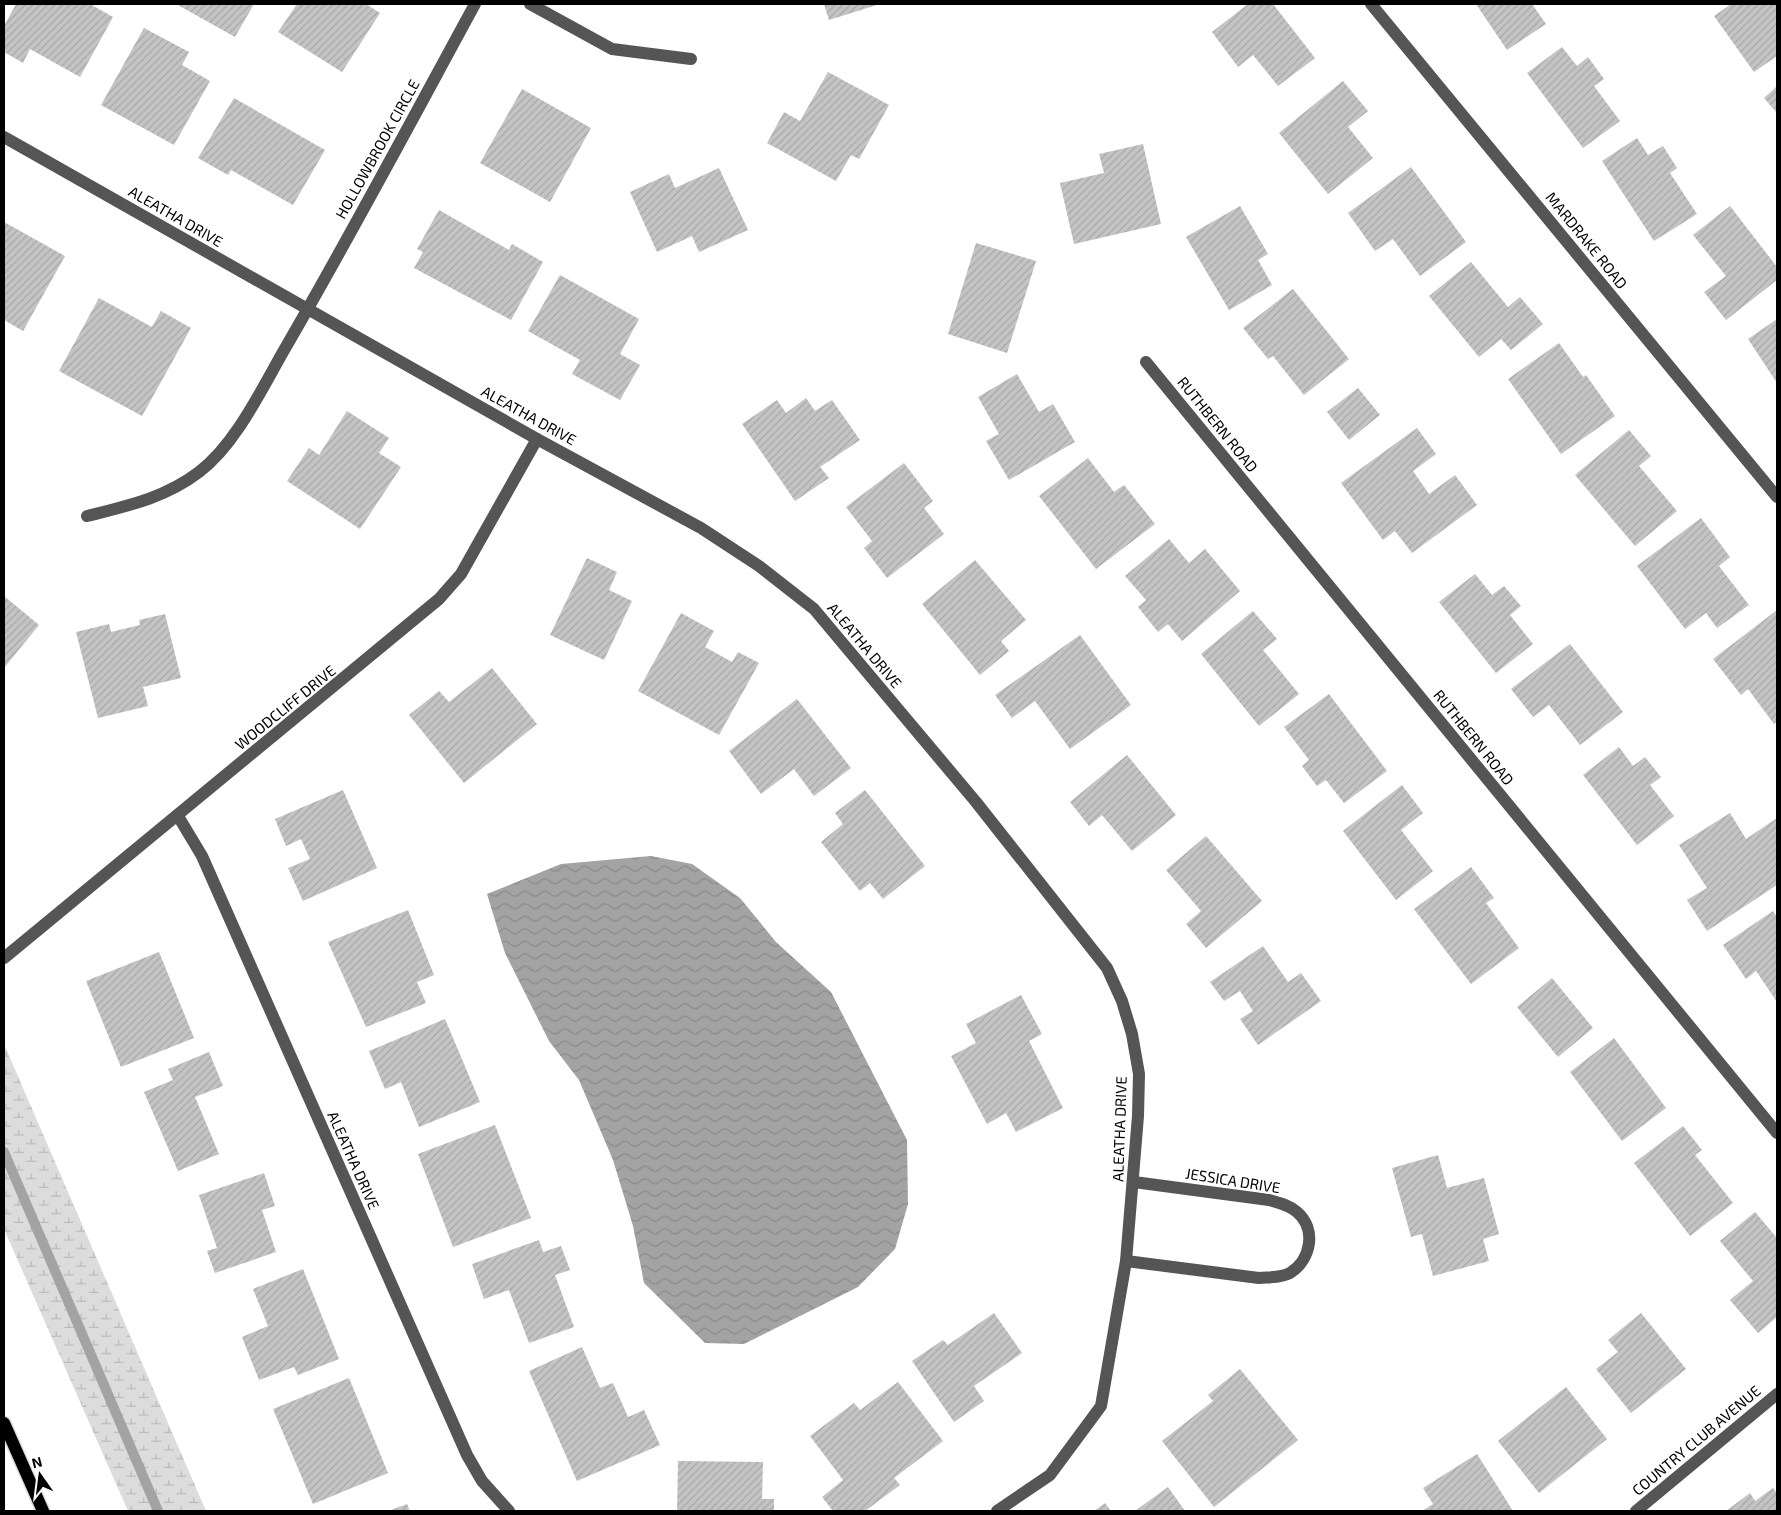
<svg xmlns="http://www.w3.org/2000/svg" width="1781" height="1515" viewBox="0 0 1781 1515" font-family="'Exo 2',sans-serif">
	<defs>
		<pattern id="wetland-marsh" width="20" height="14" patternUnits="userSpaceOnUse" patternTransform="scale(1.25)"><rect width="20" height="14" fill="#dcdcdc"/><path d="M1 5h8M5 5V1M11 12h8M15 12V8" fill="none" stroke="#bbb"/></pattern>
		<pattern id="water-waves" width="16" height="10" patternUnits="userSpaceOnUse" patternTransform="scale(1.25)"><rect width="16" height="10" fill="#a3a3a3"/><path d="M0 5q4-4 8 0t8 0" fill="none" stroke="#8b8b8b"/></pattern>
		<pattern id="building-hatch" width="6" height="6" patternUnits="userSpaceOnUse" patternTransform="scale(1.25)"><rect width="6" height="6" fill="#c4c4c4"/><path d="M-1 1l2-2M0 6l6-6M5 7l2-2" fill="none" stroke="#a7a7a7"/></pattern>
	</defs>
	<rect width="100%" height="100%" fill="#fff"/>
	<polygon fill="url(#wetland-marsh)" points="4,1044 206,1511 128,1511 4,1229"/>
	<polygon fill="url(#water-waves)" points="651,856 692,864 740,898 776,942 831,992 907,1140 908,1204 895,1249 858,1287 744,1344 705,1343 644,1283 633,1226 613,1160 579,1080 549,1041 505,953 487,894 561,864"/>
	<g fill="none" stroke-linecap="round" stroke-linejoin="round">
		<polyline stroke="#a3a3a3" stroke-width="10" points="4,1152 158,1511"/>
	</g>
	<g fill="url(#building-hatch)">
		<polygon points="16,4 90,4 113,17 80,77 30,49 23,63 4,52 4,26"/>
		<polygon points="176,4 254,4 235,37"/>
		<polygon points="297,4 366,4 380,13 342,72 278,32"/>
		<polygon points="824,4 880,4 829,20"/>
		<polygon points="1248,4 1273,4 1315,58 1278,86 1253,55 1238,67 1212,32"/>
		<polygon points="1476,4 1532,4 1546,24 1507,50"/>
		<polygon points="1731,4 1777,4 1777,56 1754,72 1714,16"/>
		<polygon points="144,28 189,52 182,65 210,81 174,145 101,105"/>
		<polygon points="1562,47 1577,66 1588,57 1604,79 1594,86 1620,121 1583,148 1527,73"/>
		<polygon points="828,72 889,105 859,159 851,155 836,181 767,143 784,112 800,121"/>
		<polygon points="1343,81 1368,111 1348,127 1373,158 1328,194 1279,133"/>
		<polygon points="1777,86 1777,113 1764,98"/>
		<polygon points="522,89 591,128 550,202 480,163"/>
		<polygon points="234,98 325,150 293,205 231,170 228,175 198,158"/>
		<polygon points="1637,138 1648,155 1663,146 1677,168 1670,173 1697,214 1654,241 1602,161"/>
		<polygon points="1143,144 1161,224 1074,244 1060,183 1104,173 1099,154"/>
		<polygon points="1411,167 1466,242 1420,276 1393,239 1375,251 1348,213"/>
		<polygon points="719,168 748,230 699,252 692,236 657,252 630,192 669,174 675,188"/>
		<polygon points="1240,206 1268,254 1258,260 1272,285 1229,310 1186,237"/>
		<polygon points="1730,206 1777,267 1777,280 1726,320 1704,292 1726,276 1693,235"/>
		<polygon points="439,210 509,250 512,244 543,262 511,320 414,268 423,252 417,249"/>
		<polygon points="4,222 65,256 23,331 4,320"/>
		<polygon points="976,243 1036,261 1007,353 948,334"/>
		<polygon points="1471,262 1508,307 1520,297 1543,324 1511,350 1501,339 1479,357 1429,296"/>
		<polygon points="560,275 639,319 620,354 640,365 620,400 572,374 580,360 528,331"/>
		<polygon points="1293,289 1349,359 1304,395 1273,356 1268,359 1243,328"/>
		<polygon points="99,298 152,327 161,311 191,328 142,416 59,371"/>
		<polygon points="1777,319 1777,383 1748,339"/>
		<polygon points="1559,343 1583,377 1586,375 1615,416 1561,454 1508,379"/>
		<polygon points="1017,374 1039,412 1053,404 1075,442 1009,480 986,441 999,434 978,397"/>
		<polygon points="1358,388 1380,415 1349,440 1327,412"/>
		<polygon points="806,398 815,411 832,400 860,440 820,467 829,478 795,501 742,424 777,400 786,413"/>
		<polygon points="347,411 389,438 379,453 401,467 360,529 287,481 309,448 319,455"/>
		<polygon points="1417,428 1436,454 1413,471 1429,494 1455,475 1477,505 1412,553 1395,531 1383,540 1341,483"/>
		<polygon points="1629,430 1651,456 1639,466 1677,511 1635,546 1575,475"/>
		<polygon points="1088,458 1114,492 1124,485 1155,524 1096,569 1039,496"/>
		<polygon points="904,463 933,501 924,508 944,534 887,578 864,548 872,541 846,507"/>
		<polygon points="1701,518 1730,557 1719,566 1749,605 1717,628 1706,613 1685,629 1637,566"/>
		<polygon points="1169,539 1189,563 1205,549 1240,591 1182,641 1168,624 1158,632 1138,607 1146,600 1125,576"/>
		<polygon points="587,558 617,572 609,590 632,601 604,660 550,635"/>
		<polygon points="975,560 1026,620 1001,641 1009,651 980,675 922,604"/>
		<polygon points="1475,574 1492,595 1504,586 1521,606 1510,615 1533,644 1496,673 1439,602"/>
		<polygon points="4,596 39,625 4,668"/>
		<polygon points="1777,610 1777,721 1774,724 1748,689 1741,695 1713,659"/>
		<polygon points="1253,611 1277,639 1263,650 1299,694 1259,726 1201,654"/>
		<polygon points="681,613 714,631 705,647 732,662 738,652 759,663 719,735 638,691"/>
		<polygon points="165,614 181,678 143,687 148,706 98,718 76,632 109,624 111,632 140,625 139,620"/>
		<polygon points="1080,635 1131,705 1070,749 1035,701 1012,718 995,695"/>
		<polygon points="1570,644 1623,712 1580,745 1549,705 1533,717 1511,689"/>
		<polygon points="492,668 537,724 464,783 409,715 439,691 449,702"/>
		<polygon points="1329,694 1387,771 1344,803 1326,780 1317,786 1302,766 1309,760 1284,727"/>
		<polygon points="797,699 851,768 814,796 794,769 761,794 729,751"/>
		<polygon points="1619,747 1633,766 1645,757 1661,777 1650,785 1674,816 1637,845 1583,775"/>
		<polygon points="1127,755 1176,815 1132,851 1102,815 1089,826 1070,802"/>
		<polygon points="1402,785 1423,813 1401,830 1433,871 1396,900 1343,831"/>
		<polygon points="343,790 377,868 303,901 288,868 310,859 301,839 286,846 275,819"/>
		<polygon points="865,790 925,866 883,899 870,883 860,891 821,842 843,824 835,813"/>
		<polygon points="1730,813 1746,839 1777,818 1777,885 1707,931 1687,900 1707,888 1679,845"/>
		<polygon points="1206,836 1262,901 1206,948 1186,924 1201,911 1166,870"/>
		<polygon points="1471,867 1494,898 1486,903 1519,948 1471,984 1414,909"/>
		<polygon points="408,910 434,975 417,982 426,1003 366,1027 328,942"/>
		<polygon points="1773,911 1777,917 1777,1002 1756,971 1746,979 1723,945"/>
		<polygon points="1263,946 1288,982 1301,973 1321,1001 1258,1045 1240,1019 1253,1011 1240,991 1224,1001 1210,982"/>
		<polygon points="159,952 194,1038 121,1067 86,981"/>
		<polygon points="1552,978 1593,1028 1558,1057 1517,1007"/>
		<polygon points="1021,995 1042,1034 1029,1041 1063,1108 1016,1132 1006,1113 987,1124 951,1056 976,1043 966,1024"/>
		<polygon points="445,1019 480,1102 419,1127 401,1082 385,1089 369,1051"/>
		<polygon points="1614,1038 1666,1108 1622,1141 1570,1072"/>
		<polygon points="209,1052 223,1086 195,1097 219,1154 178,1171 144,1092 173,1080 168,1069"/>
		<polygon points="495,1125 531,1218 453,1247 418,1154"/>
		<polygon points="1683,1126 1702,1150 1695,1155 1733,1203 1690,1236 1634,1163"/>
		<polygon points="1438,1155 1447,1188 1484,1178 1499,1234 1483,1239 1489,1261 1433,1276 1422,1234 1411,1237 1392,1168"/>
		<polygon points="264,1173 275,1206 262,1210 276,1252 215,1273 207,1251 217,1248 199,1195"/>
		<polygon points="1755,1212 1777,1238 1777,1317 1758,1333 1730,1300 1753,1281 1720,1241"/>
		<polygon points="539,1240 543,1252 561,1246 570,1270 555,1275 574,1327 529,1343 509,1290 484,1299 472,1264"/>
		<polygon points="303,1269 339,1359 298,1375 294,1367 259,1380 242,1337 268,1326 253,1289"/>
		<polygon points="994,1313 1022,1353 974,1386 984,1401 954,1422 912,1361 943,1340 948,1345"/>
		<polygon points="1641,1313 1686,1369 1631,1413 1596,1369 1618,1352 1608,1340"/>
		<polygon points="582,1347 600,1388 613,1383 628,1417 644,1410 660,1445 577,1481 529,1371"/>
		<polygon points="1240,1369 1298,1440 1214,1507 1162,1441 1213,1401 1208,1395"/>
		<polygon points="349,1378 388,1473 313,1504 273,1409"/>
		<polygon points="898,1382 943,1441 894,1478 900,1485 865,1511 833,1511 822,1497 843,1480 810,1436 854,1403 860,1410"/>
		<polygon points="1566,1387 1607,1439 1539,1493 1498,1441"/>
		<polygon points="1477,1454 1513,1511 1422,1511 1433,1504 1423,1488"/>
		<polygon points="678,1461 763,1462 762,1499 774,1499 774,1511 677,1511"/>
		<polygon points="1168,1487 1185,1511 1135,1511"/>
		<polygon points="1773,1488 1777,1493 1777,1511 1726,1511 1750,1493 1755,1501"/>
		<polygon points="1105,1503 1111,1511 1094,1511"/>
		<polygon points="407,1504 410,1511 388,1511"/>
	</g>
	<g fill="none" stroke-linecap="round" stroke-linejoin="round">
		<defs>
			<polyline id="major" points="4,1423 43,1511"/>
		</defs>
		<use href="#major" stroke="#dbdbdb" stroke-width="15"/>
		<g stroke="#555" stroke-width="12">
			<polyline points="530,4 612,49 691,59"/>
			<polyline points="1371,4 1777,497"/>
			<polyline points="4,137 537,439 701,528 759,566 814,609 976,802 1107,968 1122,1001 1132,1034 1139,1074 1138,1116 1126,1261 1101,1406 1050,1475 997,1511"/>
			<polyline points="1146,362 1777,1133"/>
			<path d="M87,516C127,506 165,498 199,472C237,443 263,386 287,345C352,233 413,118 475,4"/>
			<polyline points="178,816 202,856 467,1455 482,1481 509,1511"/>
			<polyline points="4,958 439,599 461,574 537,439"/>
			<path d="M1126,1261L1259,1278C1269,1277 1281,1278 1290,1273C1311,1260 1317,1229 1297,1212C1289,1205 1279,1203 1269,1200L1134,1182"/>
			<polyline points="1636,1511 1777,1394"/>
		</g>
		<use href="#major" stroke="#000" stroke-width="12"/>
	</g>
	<g text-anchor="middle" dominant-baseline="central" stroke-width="4" stroke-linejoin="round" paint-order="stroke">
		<g font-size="15" fill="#000" stroke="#fff">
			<text transform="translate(377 149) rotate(-61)">HOLLOWBROOK CIRCLE</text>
			<text transform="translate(176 216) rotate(30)">ALEATHA DRIVE</text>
			<text transform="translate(1587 240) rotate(51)">MARDRAKE ROAD</text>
			<text transform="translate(529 415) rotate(29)">ALEATHA DRIVE</text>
			<text transform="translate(1218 424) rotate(51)">RUTHBERN ROAD</text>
			<text transform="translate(865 645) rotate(50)">ALEATHA DRIVE</text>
			<text transform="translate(285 707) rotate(-39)">WOODCLIFF DRIVE</text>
			<text transform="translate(1474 737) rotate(51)">RUTHBERN ROAD</text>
			<text transform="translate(1119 1129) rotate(-88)">ALEATHA DRIVE</text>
			<text transform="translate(354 1160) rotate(66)">ALEATHA DRIVE</text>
			<text transform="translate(1233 1180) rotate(9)">JESSICA DRIVE</text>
			<text transform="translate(1696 1440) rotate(-40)">COUNTRY CLUB AVENUE</text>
		</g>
	</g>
	<rect width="1781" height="1515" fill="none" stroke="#000000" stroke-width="10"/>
	<g transform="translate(40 1475) rotate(346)" stroke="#ffffff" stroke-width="4" paint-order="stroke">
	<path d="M0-4L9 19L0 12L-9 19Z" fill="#000000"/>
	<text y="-8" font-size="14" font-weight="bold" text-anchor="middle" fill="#000000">N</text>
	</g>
</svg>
